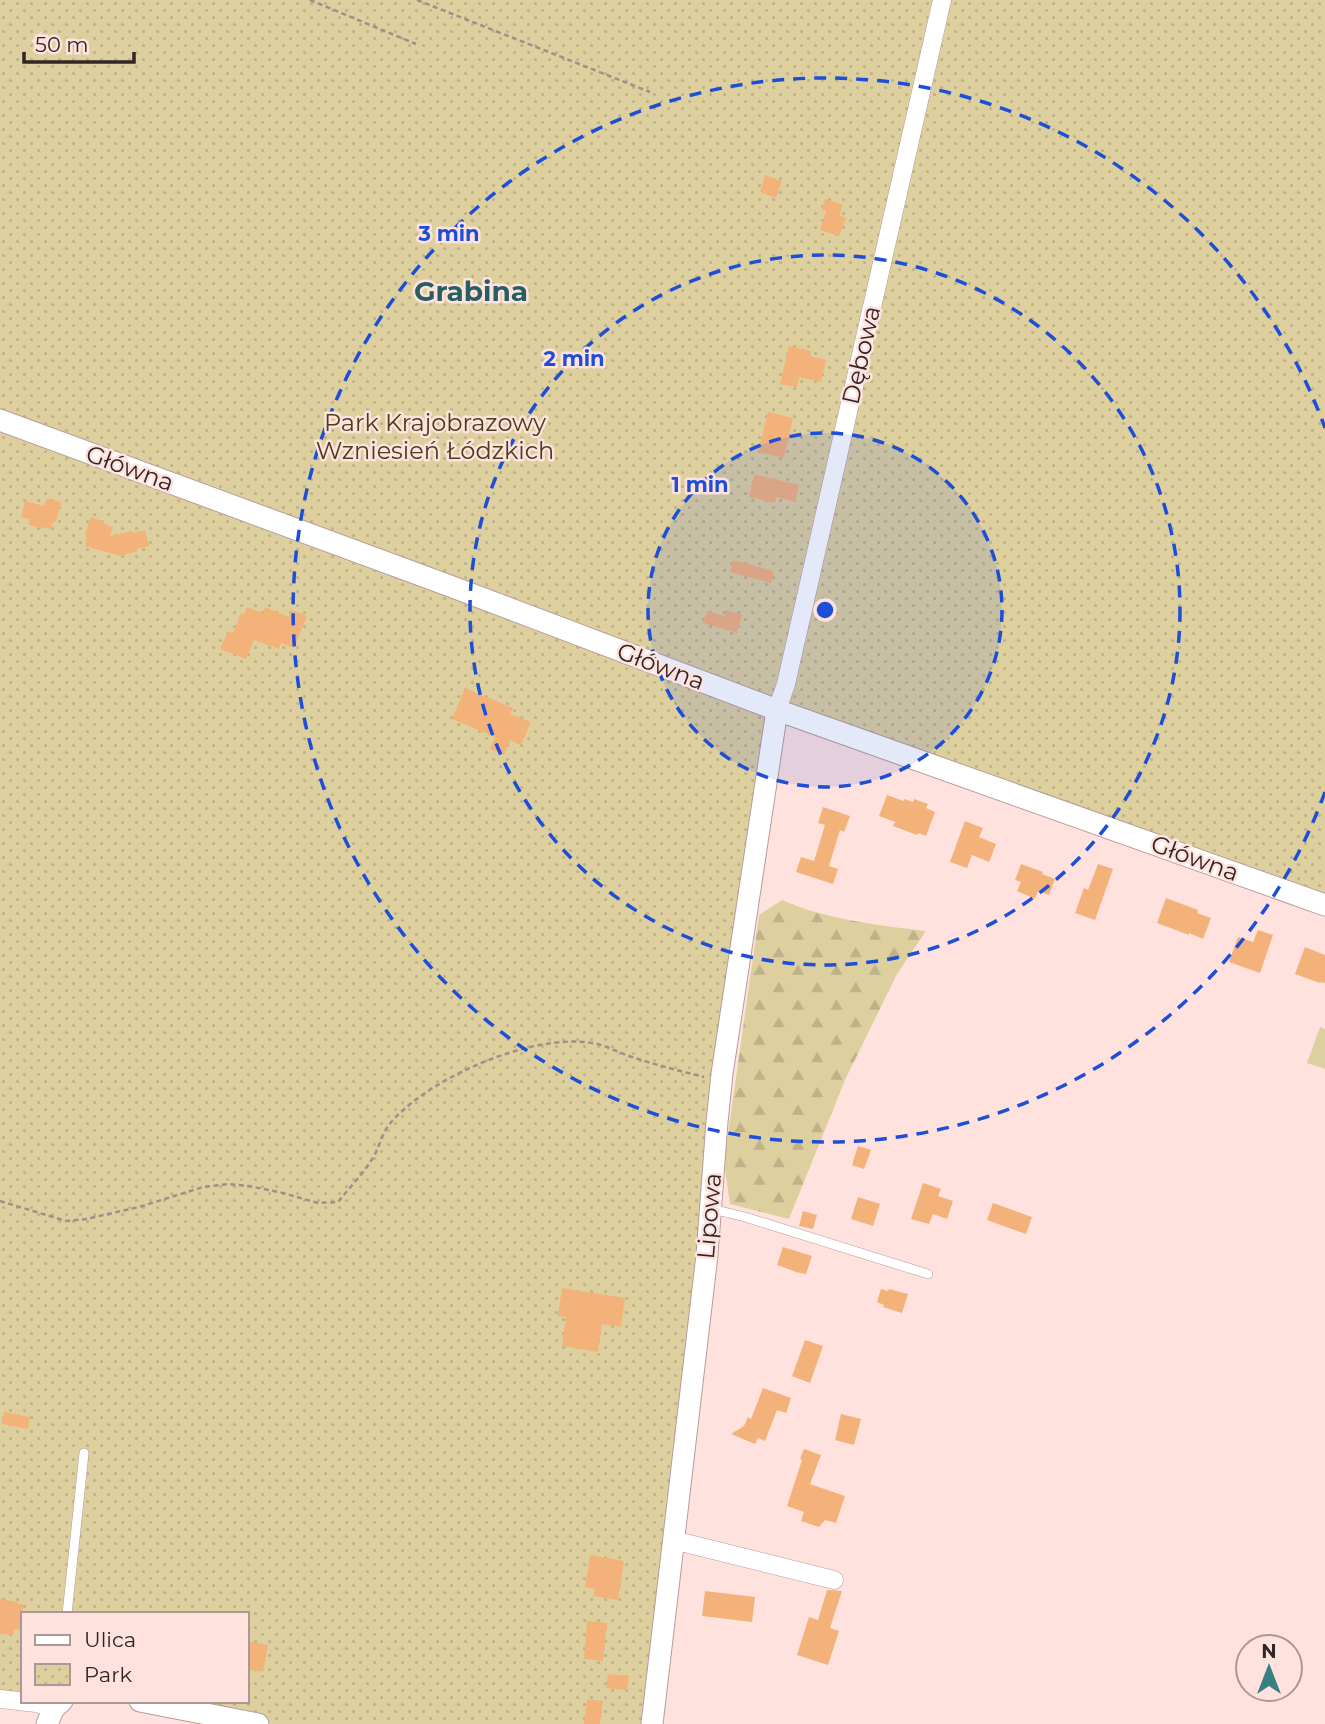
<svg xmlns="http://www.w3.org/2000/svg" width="1325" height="1724" viewBox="0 0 1325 1724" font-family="Montserrat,sans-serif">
	<defs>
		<pattern id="forest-firs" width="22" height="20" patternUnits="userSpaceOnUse" patternTransform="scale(1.75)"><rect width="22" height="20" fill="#ded09e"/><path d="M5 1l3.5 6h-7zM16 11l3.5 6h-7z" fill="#bfb288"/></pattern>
		<pattern id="park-dots" width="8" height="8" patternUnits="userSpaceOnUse" patternTransform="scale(1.75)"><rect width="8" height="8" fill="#ded09e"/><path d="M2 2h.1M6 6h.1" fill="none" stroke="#bfb288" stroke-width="1.8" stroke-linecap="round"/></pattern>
	</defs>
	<rect width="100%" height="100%" fill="#ffe2de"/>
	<polygon fill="#ded09e" points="1320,1027 1325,1029 1325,1069 1307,1063"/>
	<path fill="url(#forest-firs)" d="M782,900C827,920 878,925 926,931L897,974L845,1080L789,1219L730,1204L724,1162L759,915Z"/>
	<polygon fill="url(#park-dots)" points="0,0 1325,0 1325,914 773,711 651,1724 236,1724 133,1701 247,1701 247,1614 23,1614 23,1701 0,1698"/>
	<g fill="#f4b27b">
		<polygon points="765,175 782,181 776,198 760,192"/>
		<polygon points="825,199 843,205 839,215 846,218 839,236 820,230 826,211 822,210"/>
		<polygon points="789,346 811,351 810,356 826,360 821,382 799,377 797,387 780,384"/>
		<polygon points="768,412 793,418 784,458 758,452"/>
		<polygon points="754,474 799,485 795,502 776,497 775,503 749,497"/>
		<polygon points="47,498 61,502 56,522 53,522 51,529 43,527 43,529 29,525 30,519 21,517 25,501 44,506"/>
		<polygon points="91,517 105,522 104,524 113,527 110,536 132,531 133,533 145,530 149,546 137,549 137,551 120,556 85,546 87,536 85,535"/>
		<polygon points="733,560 774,571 771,583 730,572"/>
		<polygon points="247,607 263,613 265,607 289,617 292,610 307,616 294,648 281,643 279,649 254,640 246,659 220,649 228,631 233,633 241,613 244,614"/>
		<polygon points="727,610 742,615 737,633 703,623 707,611 725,616"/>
		<polygon points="465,688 513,708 510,714 531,722 521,745 510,740 504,755 490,749 495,737 452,719"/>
		<polygon points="887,795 904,801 904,799 913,802 914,799 928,804 926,808 935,812 926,836 918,833 917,835 893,826 895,822 879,816"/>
		<polygon points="823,807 850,816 844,832 840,830 829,866 838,869 833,884 796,872 801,857 814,861 825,825 818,823"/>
		<polygon points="965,821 983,828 979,837 996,844 989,862 972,855 967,868 950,862"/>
		<polygon points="1021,864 1043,872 1042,874 1055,879 1049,895 1038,891 1035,899 1017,891 1021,882 1015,880"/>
		<polygon points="1098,864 1113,869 1095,920 1075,913 1084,888 1088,890"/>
		<polygon points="1166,898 1198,910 1197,913 1211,918 1203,939 1189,933 1189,935 1157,923"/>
		<polygon points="1258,930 1273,935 1260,973 1229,962 1238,937 1253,942"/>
		<polygon points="1305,947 1325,955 1325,983 1321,982 1320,983 1295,974"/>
		<polygon points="858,1146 871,1150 864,1169 852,1165"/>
		<polygon points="923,1183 941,1189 938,1196 953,1201 947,1219 933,1214 929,1224 911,1219"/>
		<polygon points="858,1197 880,1204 873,1226 851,1219"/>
		<polygon points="993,1203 1032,1217 1026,1234 987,1220"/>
		<polygon points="803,1211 817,1215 813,1229 799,1226"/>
		<polygon points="783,1247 812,1256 806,1274 795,1272 794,1271 777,1265"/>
		<polygon points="562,1288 625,1298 621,1327 602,1324 598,1352 562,1346 566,1317 558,1316"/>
		<polygon points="881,1289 888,1291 889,1289 908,1294 902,1313 883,1307 884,1305 877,1302"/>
		<polygon points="805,1340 823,1346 810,1383 792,1376"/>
		<polygon points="763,1388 791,1398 786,1413 777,1410 765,1441 758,1438 755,1444 731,1434 744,1426 748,1417 751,1419"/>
		<polygon points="4,1412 30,1417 28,1429 2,1424"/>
		<polygon points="841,1414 861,1419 854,1445 835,1440"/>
		<polygon points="804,1449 821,1455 810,1484 845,1496 836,1523 825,1520 819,1527 801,1521 804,1512 787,1506 802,1460 800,1459"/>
		<polygon points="590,1555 624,1561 618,1600 593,1596 595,1589 585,1587"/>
		<polygon points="827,1590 842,1591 830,1628 839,1631 828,1665 797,1655 809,1617 818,1620"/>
		<polygon points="705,1591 755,1597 752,1622 702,1616"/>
		<polygon points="0,1599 18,1602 18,1604 23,1604 23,1620 21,1619 20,1630 14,1629 13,1635 0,1634"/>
		<polygon points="587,1621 607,1623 603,1661 584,1659"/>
		<polygon points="247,1641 268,1645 263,1672 247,1669"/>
		<polygon points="608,1674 629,1676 627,1690 606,1688"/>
		<polygon points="587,1699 603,1701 600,1724 584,1724"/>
	</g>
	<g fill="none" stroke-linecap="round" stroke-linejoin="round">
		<defs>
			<g id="service">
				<polyline points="712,1209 745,1217 928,1274"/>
				<polyline points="67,1614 84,1453"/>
			</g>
			<g id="minor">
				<polyline points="777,710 786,684 942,0"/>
				<polyline points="673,1540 834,1580"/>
				<polyline points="0,1699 36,1703 54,1708"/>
			</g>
			<g id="tertiary">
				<polyline points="0,420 450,586 777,710 1325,905"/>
				<polyline points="140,1701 258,1724"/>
				<polyline points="47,1724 54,1708 62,1701"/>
				<polyline points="652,1724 707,1255 717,1122 722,1074 777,710"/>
			</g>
		</defs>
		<use href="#service" stroke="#b79c99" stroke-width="10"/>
		<use href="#minor" stroke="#b79c99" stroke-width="19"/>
		<use href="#tertiary" stroke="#b79c99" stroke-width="23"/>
		<g stroke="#a28d8b" stroke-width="2.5" stroke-dasharray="5 3.5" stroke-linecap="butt">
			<polyline points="310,0 416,44"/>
			<polyline points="417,0 650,92"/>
			<path d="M0,1201L66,1221L86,1219L139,1207L203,1187L228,1184L249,1186L283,1193L318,1203L338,1202C350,1187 364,1173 374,1156C381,1143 382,1131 394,1119C434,1076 533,1033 592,1043C606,1045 619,1053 632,1057C656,1065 680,1071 704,1077"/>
		</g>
		<use href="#service" stroke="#fff" stroke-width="9"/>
		<use href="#minor" stroke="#fff" stroke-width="18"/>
		<use href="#tertiary" stroke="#fff" stroke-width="21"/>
	</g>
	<circle cx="825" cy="610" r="177" fill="#1d4ed8" fill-opacity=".12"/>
	<g fill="none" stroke="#1d4ed8" stroke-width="3.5" stroke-dasharray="12 9">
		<circle cx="825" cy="610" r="177"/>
		<circle cx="825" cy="610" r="355"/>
		<path d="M1325 792A532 532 0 1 1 1325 428"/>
	</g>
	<g text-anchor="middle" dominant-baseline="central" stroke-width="5" stroke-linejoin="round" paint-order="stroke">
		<g font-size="24" fill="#312625" stroke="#ffe2de">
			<text transform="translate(861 355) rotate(-77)">Dębowa</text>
			<text transform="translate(130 468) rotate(20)">Główna</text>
			<text transform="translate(661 666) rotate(21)">Główna</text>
			<text transform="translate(1195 858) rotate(20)">Główna</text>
			<text transform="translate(709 1216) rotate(-85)">Lipowa</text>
		</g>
		<g font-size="24" fill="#493f1c" stroke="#ffe2de">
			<text x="435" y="422">Park Krajobrazowy<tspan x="435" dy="28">Wzniesień Łódzkich</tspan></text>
		</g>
		<g font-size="28" font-weight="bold" fill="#255f61" stroke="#ffe2de">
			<text x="471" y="291">Grabina</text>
		</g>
	</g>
	<circle cx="825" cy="610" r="10" fill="#1d4ed8" stroke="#ffe2de" stroke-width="3.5"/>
	<g font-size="21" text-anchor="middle" font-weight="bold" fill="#1d4ed8" stroke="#ffe2de" stroke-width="5" stroke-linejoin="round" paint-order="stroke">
		<text x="449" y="241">3 min</text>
		<text x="574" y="366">2 min</text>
		<text x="700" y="492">1 min</text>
	</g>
	<rect x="21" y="1612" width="228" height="91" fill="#ffe2de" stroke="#ad9794" stroke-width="2"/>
	<rect x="35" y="1635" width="35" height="10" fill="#ffffff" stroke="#ad9794" stroke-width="2"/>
	<text x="84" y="1647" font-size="21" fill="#312625">Ulica</text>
	<rect x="35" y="1664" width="35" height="21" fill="url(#park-dots)" stroke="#ad9794" stroke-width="2"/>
	<text x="84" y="1682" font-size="21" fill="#312625">Park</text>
	<g transform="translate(1269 1668)"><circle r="33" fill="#ffe2de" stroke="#ad9794" stroke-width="2"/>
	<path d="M0-5L12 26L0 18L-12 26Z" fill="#378081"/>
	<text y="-10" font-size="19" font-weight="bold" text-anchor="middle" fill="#312625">N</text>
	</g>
	<path d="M24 52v10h110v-10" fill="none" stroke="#312625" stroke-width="3.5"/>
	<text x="35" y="52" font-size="21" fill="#312625" stroke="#ffe2de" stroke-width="5" paint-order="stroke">50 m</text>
</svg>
